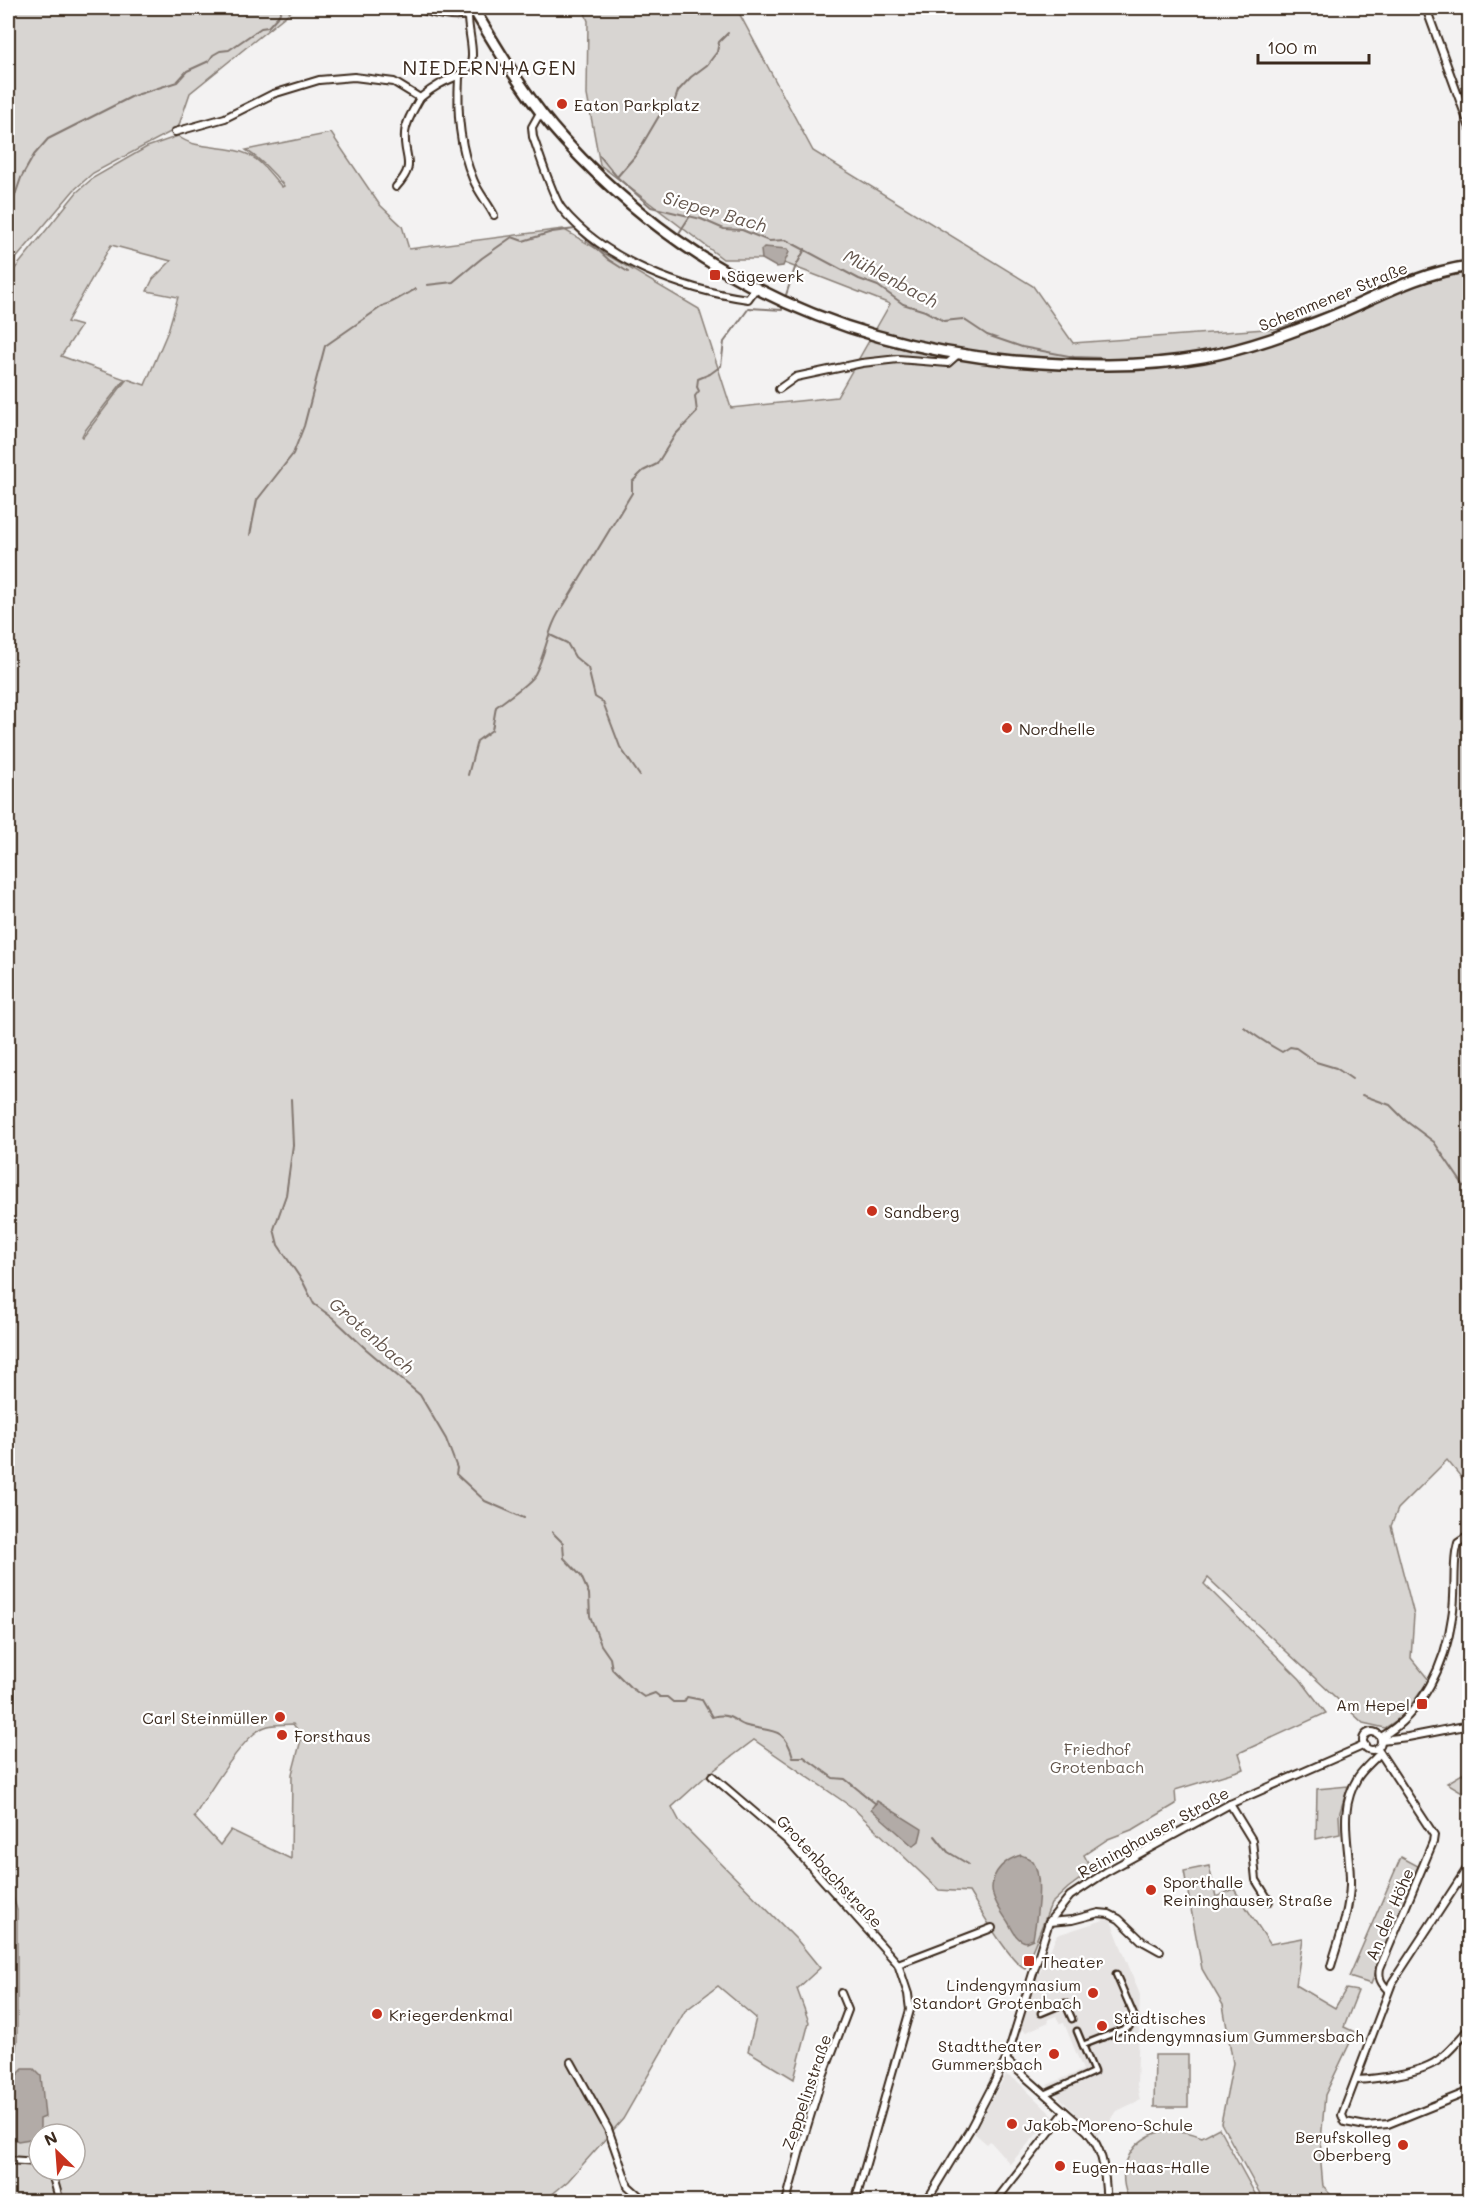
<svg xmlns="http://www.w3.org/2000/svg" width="1477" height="2209" viewBox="0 0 1477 2209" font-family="Mali,sans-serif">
	<rect width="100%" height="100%" fill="#f3f2f2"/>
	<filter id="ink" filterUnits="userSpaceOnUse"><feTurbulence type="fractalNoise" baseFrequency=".0167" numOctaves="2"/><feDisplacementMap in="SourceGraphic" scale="12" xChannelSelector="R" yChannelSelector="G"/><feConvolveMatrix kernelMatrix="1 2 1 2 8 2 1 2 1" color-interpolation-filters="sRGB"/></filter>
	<g filter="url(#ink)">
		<g fill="#e6e3e2">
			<polygon points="1110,1918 1140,1995 1137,2085 1140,2100 1117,2111 1104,2130 1097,2135 1047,2085 1083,2070 1064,2023 1060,2024 1056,2016 1048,2019 1049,2022 1026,2032 1019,2028 1038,1976 1057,1935"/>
			<polygon points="1006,2075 1016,2080 1053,2116 1010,2164 990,2141 987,2144 973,2132"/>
		</g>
		<g fill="#d8d5d2" stroke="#8a8078" stroke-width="1.5" fill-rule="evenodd">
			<polygon points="8,8 295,8 190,93 178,128 93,173 74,190 8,268"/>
			<path d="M583,8H738V11L813,151L1033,286L1073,343L1280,328L1469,262L1470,1488L1447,1460L1398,1509L1391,1526L1414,1615L1411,1658L1429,1680L1404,1715L1385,1728L1363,1723L1208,1578L1204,1584L1300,1679L1326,1713L1239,1753L1244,1769L1175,1790L1176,1804L1134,1829L1108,1839L1084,1855L1092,1870L1068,1888L1051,1904L1025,1968C1010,1962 979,1908 969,1892L939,1890L853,1808L754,1740L705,1777L672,1807L680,1822L798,1941L820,1968L797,1989L809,2022L794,2079L748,2051L756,2018L718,1986L685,2011L623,2119L568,2181L544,2201L8,2202V2095L17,2041V1910L8,1881V273L14,270L77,192L93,178L147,147L178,136C196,151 226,144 247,154C261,160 272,176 282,187L284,186C273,172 260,159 246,150L331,133L379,204L402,226L409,249L563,229L699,309L731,408L837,397L890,304L774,259H723L600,165L587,95L588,21ZM111,245L171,261L153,279L147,291L178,297L168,331L145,385L127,379L83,437L82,436L84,432L125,379L61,356L81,326L67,322ZM293,1724L302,1736L292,1774L291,1859L231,1830L220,1845L194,1817C206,1797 244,1733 265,1727C273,1724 284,1725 293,1724ZM39,2134H75V2170H39Z"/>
			<polygon points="1469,1770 1469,1796 1447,1783"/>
			<polygon points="1348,1786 1339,1815 1340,1834 1316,1839 1317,1789"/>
			<polygon points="1401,1857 1418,1866 1371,1984 1349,1977"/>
			<polygon points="1209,1866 1216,1897 1234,1889 1270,1944 1303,1938 1296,1985 1335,2008 1346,1989 1358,1991 1344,2027 1355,2032 1325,2095 1320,2153 1323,2187 1337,2201 1264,2201 1221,2123 1233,2063 1223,2005 1202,1969 1184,1871"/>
			<polygon points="1155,2055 1188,2055 1188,2107 1154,2107"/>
			<path d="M1219,2128L1259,2201H1130C1116,2175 1126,2144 1156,2133C1171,2128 1187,2131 1202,2137Z"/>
		</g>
		<g fill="#b2aba7" stroke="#827770" stroke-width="1.5">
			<polygon points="764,247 787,249 789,252 783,266 776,267 762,259 761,250"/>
			<polygon points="877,1801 922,1829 919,1841 913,1846 871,1809"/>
			<path d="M1021,1855C1025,1857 1030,1858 1033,1862C1044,1877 1036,1921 1033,1939L1026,1942C1016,1940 1013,1930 1008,1922C1002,1913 992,1899 992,1888C992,1871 1006,1859 1021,1855Z"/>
			<polygon points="23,2069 34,2069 41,2076 45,2117 40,2119 40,2130 36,2138 18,2141 11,2137 12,2080"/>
		</g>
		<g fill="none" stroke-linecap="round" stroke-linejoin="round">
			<g stroke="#827770" stroke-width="2">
				<polyline points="432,8 445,11"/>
				<polyline points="600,156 617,177 651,207 701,219 724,229 742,230 769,241 786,240 859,279 878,286 903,304 925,311 944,321 963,319 987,335 1022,347 1074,357 1103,358"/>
				<polyline points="617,177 636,155 659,116 675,100 678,91 691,77 707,65 717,52 719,42 728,33"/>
				<polyline points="679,233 690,216"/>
				<polyline points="8,236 13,201 21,178 34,155 48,139 133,96 177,82 187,71 209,61 213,55 220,51 229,50 261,28 268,27 279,15 282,8"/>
				<polyline points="427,285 453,282 482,258 512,237 523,241 552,232 575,229 609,260 628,272"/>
				<polyline points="786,295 795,268 805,249"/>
				<path d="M250,535L257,500L293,454L304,426L325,346L384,305C392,304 407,293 416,289"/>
				<polyline points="550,635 567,643 575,657 588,668 595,697 603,702 620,747 640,776"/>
				<path d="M468,775L477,741L492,730L496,707C506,699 529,684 535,674C547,651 548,625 564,605L632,493V482L643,471L657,464L675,435L697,412L695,396L699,391L697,387L698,379L710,374L721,366L724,342L749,308L782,310V308"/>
				<path d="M1244,1027C1256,1037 1268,1044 1282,1052L1290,1047L1296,1048L1316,1062L1336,1068L1352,1079"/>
				<polyline points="1362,1095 1390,1105 1406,1121 1434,1142 1468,1192 1470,1203"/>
				<polyline points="291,1099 293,1145 286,1195 274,1229 278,1245 303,1282 314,1304 333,1318 366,1349 420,1395 446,1439 457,1468 456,1474 485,1501 524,1518"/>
				<path d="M552,1532L563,1543L564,1558L581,1576L589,1594L590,1616L601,1645L610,1658L612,1669L630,1687L644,1697L655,1693L660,1697H667L673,1702H684L687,1697L702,1700L712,1717C716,1716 722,1715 726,1716C733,1717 740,1725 747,1726C771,1732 785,1726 793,1757H804L833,1778L845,1779L876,1804"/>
				<polyline points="935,1836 948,1852 968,1864"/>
			</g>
			<defs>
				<g id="pedestrian">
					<polyline points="1041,2013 1065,2003 1072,2019"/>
					<polyline points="1083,2045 1129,2027 1135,2018 1116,1974"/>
					<polyline points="1045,2094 1094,2072 1077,2031"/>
				</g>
				<g id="minor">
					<path d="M416,8C432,13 454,20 471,14"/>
					<polyline points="1426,8 1470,128"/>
					<path d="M459,77C457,112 459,146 473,179C478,192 488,203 494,215"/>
					<path d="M541,111L532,127L533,137C539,153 553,198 562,209C605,261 683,290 748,299L756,288"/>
					<path d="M175,132L225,118L273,94L319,80L354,77L394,82L420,98C426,93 433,88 440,84C453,76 473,75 472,54C472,41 468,29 468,16"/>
					<path d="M396,187C418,163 403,160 405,133C406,121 414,109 420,98"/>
					<polyline points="779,389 796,377 862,363 898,359 948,363 957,355"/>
					<circle cx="1372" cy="1741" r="9"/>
					<path d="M1381,1737C1423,1713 1446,1663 1452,1617C1456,1596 1453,1573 1456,1552L1458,1543L1470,1535"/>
					<polyline points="1381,1740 1408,1737 1470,1725"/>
					<path d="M1377,1748L1434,1835L1433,1842L1380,1968C1378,1978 1381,1983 1388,1990"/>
					<polyline points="712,1776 788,1841 898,1964 908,1994 910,2010 855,2202"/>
					<polyline points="1230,1804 1252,1840 1256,1880 1269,1901"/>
					<polyline points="1470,1864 1392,1983 1342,2115 1345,2122 1366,2126 1388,2124 1470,2091"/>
					<polyline points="1049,1922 1072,1920 1099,1913 1109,1914 1119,1919 1142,1941 1160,1951"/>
					<polyline points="898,1964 992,1928"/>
					<path d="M1331,1966C1339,1939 1349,1913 1350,1885C1351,1846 1336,1813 1358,1777C1364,1768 1373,1761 1380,1753"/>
					<path d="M1006,2060L1087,2131C1106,2153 1104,2174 1107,2202"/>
					<polyline points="571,2062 608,2129 628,2186 646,2202"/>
					<path d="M1356,2080C1377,2079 1420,2073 1437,2061C1450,2052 1460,2039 1470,2027"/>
					<polyline points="8,2160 39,2162"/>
					<polyline points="51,2170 60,2202"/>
					<polyline points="930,2195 941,2202"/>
					<polyline points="786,2202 801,2146 820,2084 848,2010 841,1993"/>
					<polyline points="926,2202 969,2131 1006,2060 1049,1922 1070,1896 1106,1872 1230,1804 1365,1745"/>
					<polyline points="995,2202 1065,2112"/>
				</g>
				<path id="secondary" d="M473,8C500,53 528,101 564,140C685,272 837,345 1014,361C1076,366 1141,368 1203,357C1248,349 1293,332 1335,315C1381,295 1419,273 1470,266"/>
			</defs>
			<use href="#pedestrian" stroke="#3b2a1e" stroke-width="9"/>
			<use href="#minor" stroke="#3b2a1e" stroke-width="10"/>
			<use href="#secondary" stroke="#3b2a1e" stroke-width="14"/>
			<use href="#pedestrian" stroke="#fff" stroke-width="4.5"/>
			<use href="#minor" stroke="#fff" stroke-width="6"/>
			<use href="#secondary" stroke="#fff" stroke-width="9"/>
		</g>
	</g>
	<g fill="#c8321e" stroke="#fff" stroke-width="2">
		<circle cx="562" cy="104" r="6"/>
		<rect x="709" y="269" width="12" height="12" rx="3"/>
		<circle cx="1007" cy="728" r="6"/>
		<circle cx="872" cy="1211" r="6"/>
		<rect x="1416" y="1698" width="12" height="12" rx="3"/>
		<circle cx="280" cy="1717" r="6"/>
		<circle cx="282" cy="1735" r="6"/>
		<circle cx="1151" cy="1890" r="6"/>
		<rect x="1023" y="1955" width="12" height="12" rx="3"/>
		<circle cx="1093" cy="1993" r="6"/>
		<circle cx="377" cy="2014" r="6"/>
		<circle cx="1102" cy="2026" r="6"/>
		<circle cx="1054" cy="2054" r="6"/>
		<circle cx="1012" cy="2124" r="6"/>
		<circle cx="1403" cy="2145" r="6"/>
		<circle cx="1060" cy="2166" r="6"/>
	</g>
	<g text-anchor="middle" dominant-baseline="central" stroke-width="4.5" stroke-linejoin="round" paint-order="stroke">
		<g font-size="16" fill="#3b2a1e" stroke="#fff" text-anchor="start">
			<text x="574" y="104">Eaton Parkplatz</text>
			<text x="727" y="275">Sägewerk</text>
			<text x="1019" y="728">Nordhelle</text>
			<text x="884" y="1211">Sandberg</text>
			<text x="1410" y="1704" text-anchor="end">Am Hepel</text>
			<text x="268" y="1717" text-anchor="end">Carl Steinmüller</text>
			<text x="294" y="1735">Forsthaus</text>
			<text x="1163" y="1881">Sporthalle<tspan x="1163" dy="18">Reininghauser Straße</tspan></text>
			<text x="1041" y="1961">Theater</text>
			<text x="1081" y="1984" text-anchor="end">Lindengymnasium<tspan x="1081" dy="18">Standort Grotenbach</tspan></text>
			<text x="389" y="2014">Kriegerdenkmal</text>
			<text x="1114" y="2017">Städtisches<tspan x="1114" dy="18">Lindengymnasium Gummersbach</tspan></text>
			<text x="1042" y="2045" text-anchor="end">Stadttheater<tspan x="1042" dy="18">Gummersbach</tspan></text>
			<text x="1024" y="2124">Jakob-Moreno-Schule</text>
			<text x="1391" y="2136" text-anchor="end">Berufskolleg<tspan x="1391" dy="18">Oberberg</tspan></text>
			<text x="1072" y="2166">Eugen-Haas-Halle</text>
		</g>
		<g font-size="16" fill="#3b2a1e" stroke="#fff">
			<text transform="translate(1333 296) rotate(-22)">Schemmener Straße</text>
			<text transform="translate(1153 1832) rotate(-29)">Reininghauser Straße</text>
			<text transform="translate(830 1871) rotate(47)">Grotenbachstraße</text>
			<text transform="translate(1389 1914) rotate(-67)">An der Höhe</text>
			<text transform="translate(806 2092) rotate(-71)">Zeppelinstraße</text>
		</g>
		<g font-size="16" fill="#62554b" stroke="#fff">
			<text x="1097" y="1748">Friedhof<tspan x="1097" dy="18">Grotenbach</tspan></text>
		</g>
		<g font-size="18" font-style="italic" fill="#65574e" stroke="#fff">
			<text transform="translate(715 211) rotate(16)">Sieper Bach</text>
			<text transform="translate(891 278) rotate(28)">Mühlenbach</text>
			<text transform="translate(372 1335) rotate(41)">Grotenbach</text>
		</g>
		<g font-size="20" letter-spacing="1.5" fill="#3b2a1e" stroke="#fff">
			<text x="490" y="67">NIEDERNHAGEN</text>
		</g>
	</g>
	<rect width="1477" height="2209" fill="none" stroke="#fff" stroke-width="30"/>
	<rect x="15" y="15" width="1447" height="2179" fill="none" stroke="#3b2a1e" stroke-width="2" filter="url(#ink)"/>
	<g transform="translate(57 2152) rotate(335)"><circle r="28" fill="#ffffff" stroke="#b1aaa5" stroke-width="1.5"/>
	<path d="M0-4.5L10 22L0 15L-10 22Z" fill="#c8321e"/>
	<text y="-9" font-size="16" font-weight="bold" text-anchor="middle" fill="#3b2a1e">N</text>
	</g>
	<path d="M1258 54v9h111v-9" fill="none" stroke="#3b2a1e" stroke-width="3"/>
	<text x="1267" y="54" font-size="18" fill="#3b2a1e" stroke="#ffffff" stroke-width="4.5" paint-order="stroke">100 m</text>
</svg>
